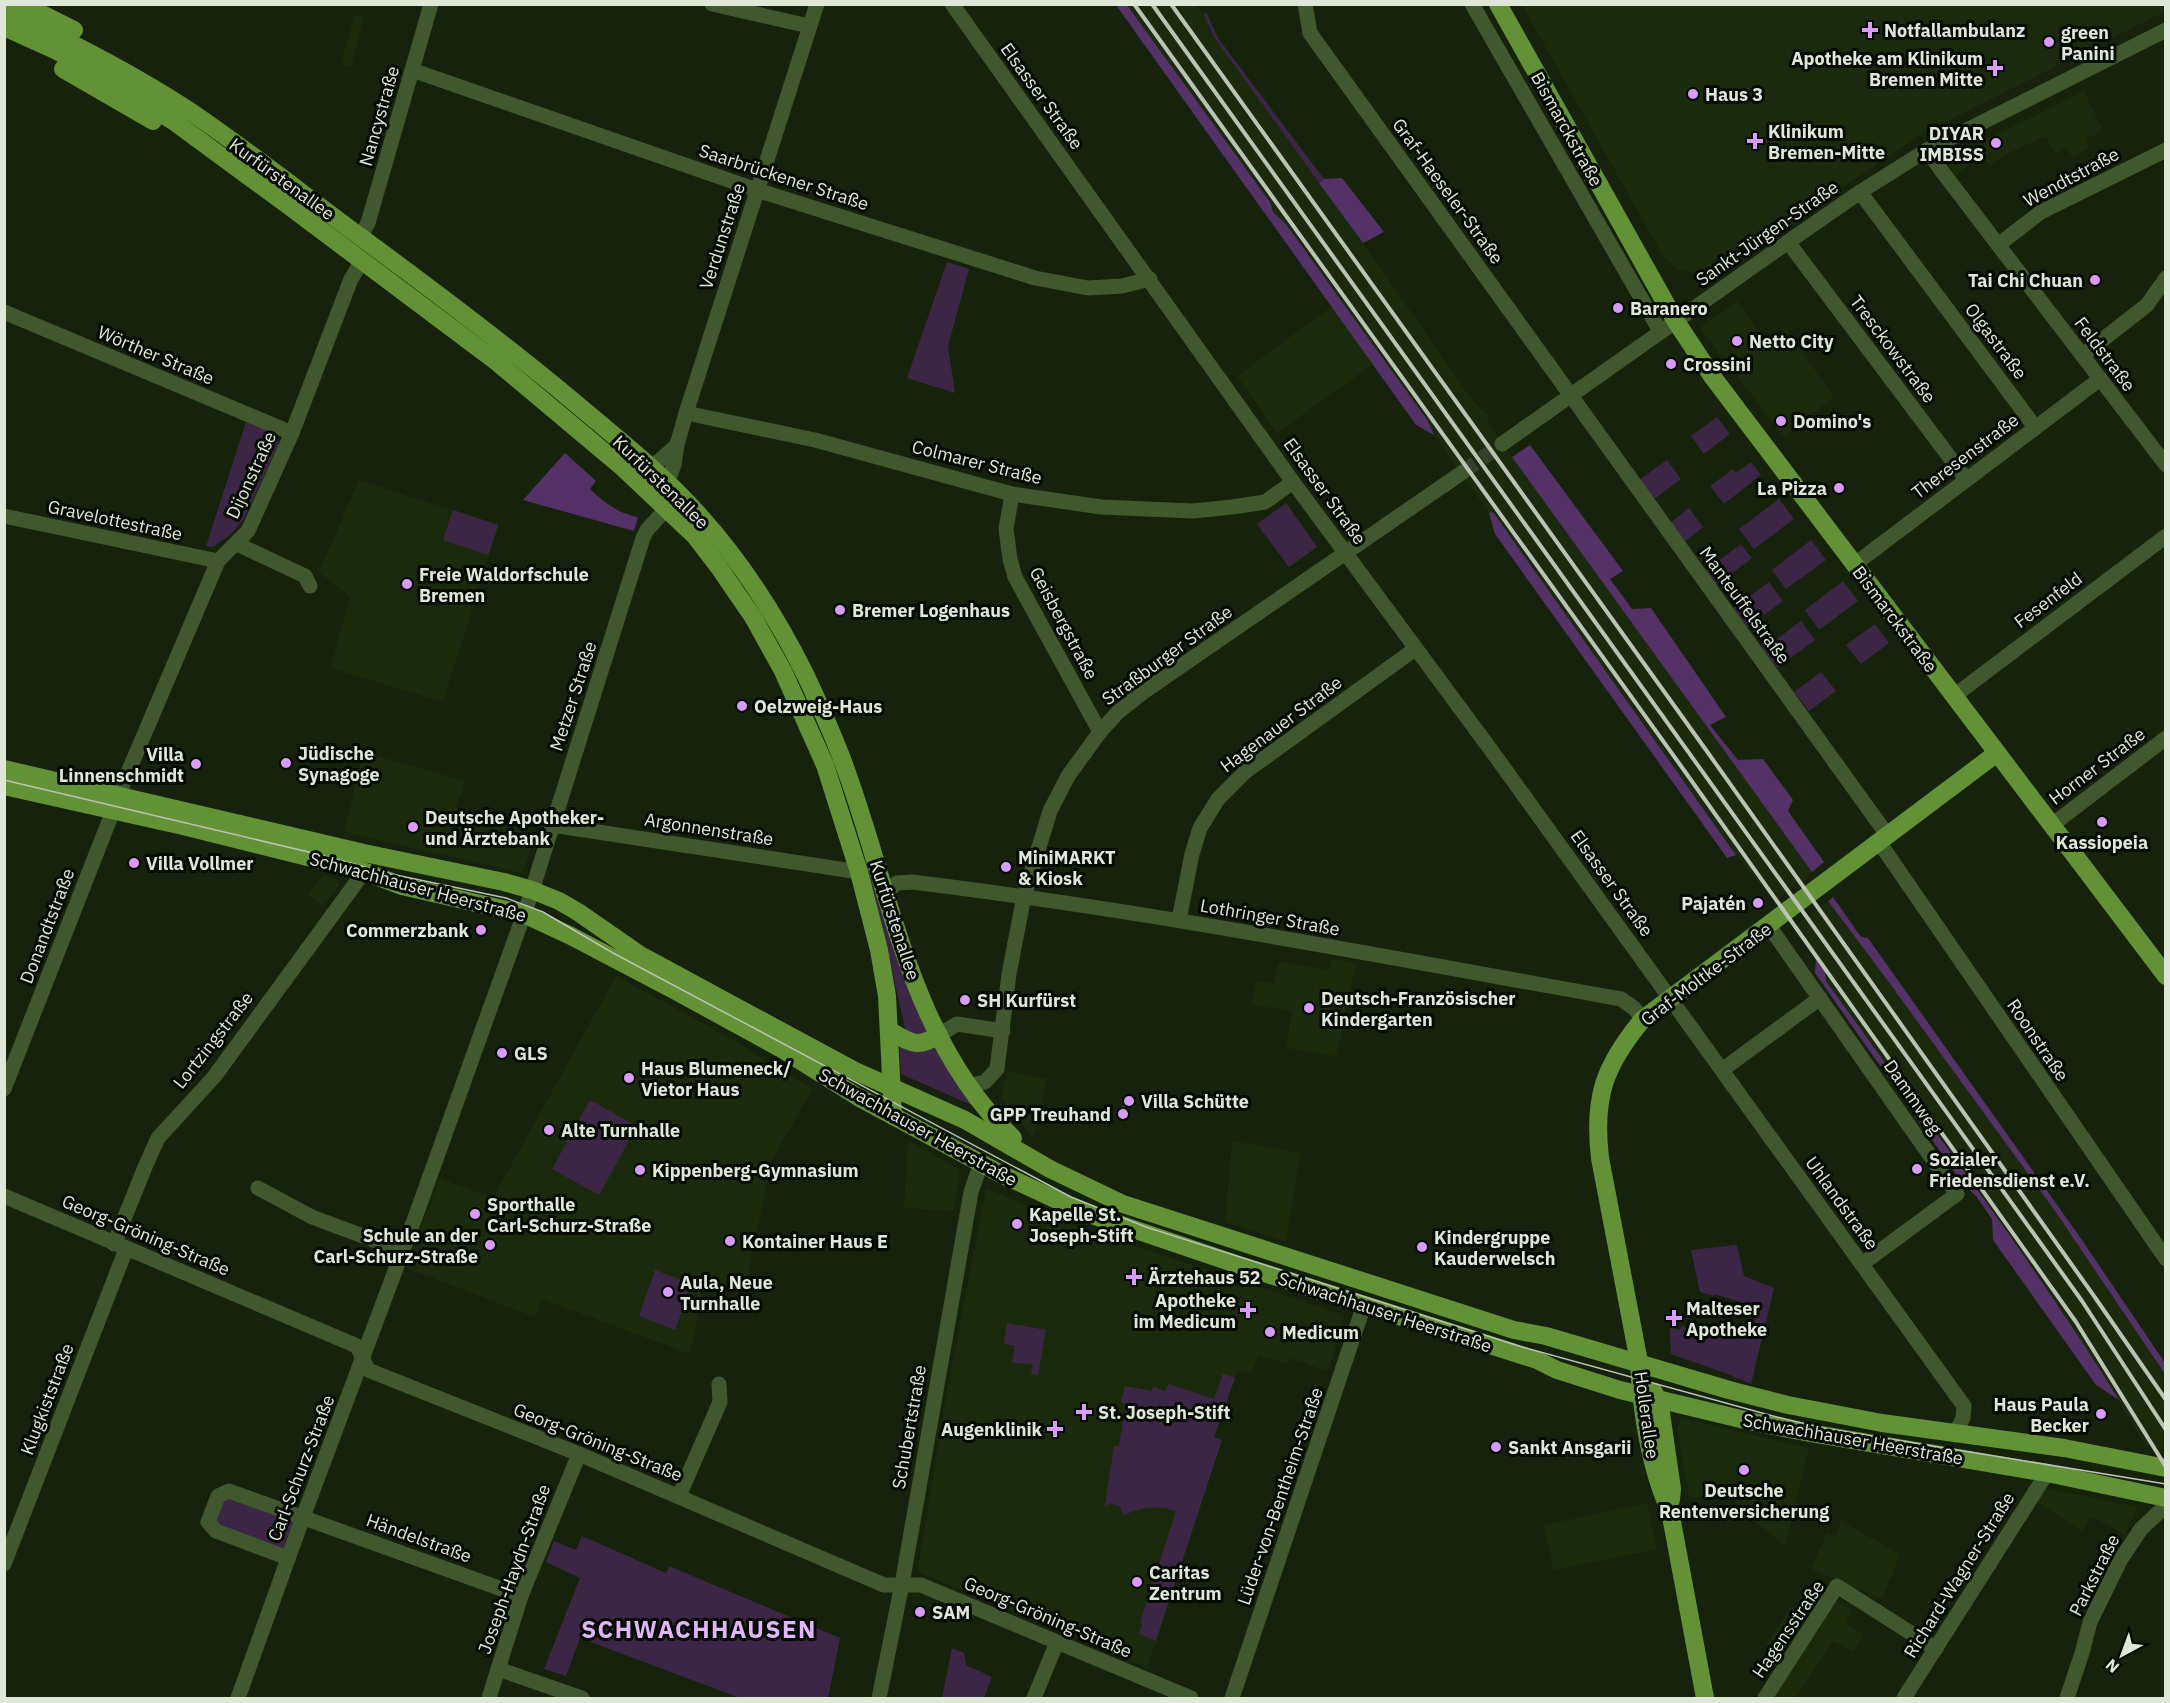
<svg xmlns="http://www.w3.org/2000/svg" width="2170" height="1703" viewBox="0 0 2170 1703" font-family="'IBM Plex Sans',sans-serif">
	<rect width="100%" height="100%" fill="#16220c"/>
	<g fill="#1b2a0d">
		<polygon points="2165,4 2166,11 1920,135 1724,268 1710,274 1702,274 1678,270 1663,256 1522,5"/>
		<polygon points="1127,5 1196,5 1204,15 1214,37 1363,243 1473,401 1489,416 1487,422 1812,872 1809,874 1810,876 1775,902 1746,868 1493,513 1489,513 1434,435 1428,421 1286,224 1273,212 1270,202"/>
		<polygon points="354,15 364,17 351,67 341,65"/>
		<polygon points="2084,91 2103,131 2085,139 2089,148 2072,157 2067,148 2055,154 2046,136 2001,157 1990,166 1981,156 1956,175 1945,160"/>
		<polygon points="1737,301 1767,343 1786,329 1834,397 1784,437 1700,328"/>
		<polygon points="1332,306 1373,364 1277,433 1237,376"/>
		<polygon points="359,480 499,525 443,702 330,668 350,597 319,572"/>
		<polygon points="363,752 465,781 456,808 536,834 522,873 344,832"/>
		<polygon points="323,875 335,878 338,881 338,886 323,907 308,894"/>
		<polygon points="1828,901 1885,977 2055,1211 2165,1374 2165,1450 2147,1447 2067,1320 1825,980 1825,972 1793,927"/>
		<polygon points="1331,959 1356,963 1337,1056 1286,1048 1292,1011 1252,1005 1255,981 1274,984 1278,962 1329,970"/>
		<polygon points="616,976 732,1039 763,1059 764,1062 813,1088 772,1160 745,1292 705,1284 690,1354 542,1299 535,1317 406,1268 439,1178 493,1198"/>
		<polygon points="1006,1071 1046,1079 1038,1126 1032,1137 1001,1098"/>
		<polygon points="908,1140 959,1169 960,1175 953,1211 904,1208"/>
		<polygon points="1232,1141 1301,1153 1286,1242 1225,1222"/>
		<polygon points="986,1188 1074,1226 1338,1313 1343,1318 1343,1325 1328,1371 1289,1358 1287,1364 1258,1355 1251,1374 1238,1370 1214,1437 1222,1440 1147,1668 919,1572 918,1567 948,1386"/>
		<polygon points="1686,1419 1809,1448 1785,1546 1740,1509 1728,1493 1689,1498 1677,1430 1681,1420"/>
		<polygon points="2039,1487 2138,1507 2125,1534 2091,1517 2082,1531 2032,1499"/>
		<polygon points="1647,1503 1657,1549 1553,1570 1544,1525"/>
		<polygon points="1841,1520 1900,1555 1882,1599 1811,1569 1827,1533 1836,1536"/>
		<polygon points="1830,1596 1853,1611 1846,1623 1864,1635 1853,1652 1833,1641 1796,1698 1764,1698 1789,1659 1767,1644 1792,1605 1814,1620"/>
	</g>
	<g fill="#3b2745">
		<polygon points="1206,12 1218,38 1324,179 1319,183 1214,37 1204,15"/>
		<polygon points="947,262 969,269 948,346 955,393 907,378"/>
		<polygon points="1717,417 1730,434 1704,454 1691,436"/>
		<polygon points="246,422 277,432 279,443 244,519 230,535 213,547 206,546"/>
		<polygon points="1667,460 1681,479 1653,500 1639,480"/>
		<polygon points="1751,462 1761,475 1724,504 1710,486 1733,469 1736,473"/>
		<polygon points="1779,499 1794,519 1754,549 1739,529"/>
		<polygon points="1286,503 1317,547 1289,567 1257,524"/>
		<polygon points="1689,508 1703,527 1684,542 1670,523"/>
		<polygon points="453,510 498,525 488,555 443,540"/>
		<polygon points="1811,540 1826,560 1786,589 1772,570"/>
		<polygon points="1741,544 1752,558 1716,585 1705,571"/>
		<polygon points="1843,581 1858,601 1819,630 1805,610"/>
		<polygon points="1769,582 1783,601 1747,627 1733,608"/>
		<polygon points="1801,621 1815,640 1777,668 1763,649"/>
		<polygon points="1875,624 1889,643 1861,664 1846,645"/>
		<polygon points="1821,672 1836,691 1809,711 1794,692"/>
		<polygon points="866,860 928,1027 926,1034 923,1037 906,1032 880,918 863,861"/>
		<polygon points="899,1041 936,1045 976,1107 901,1074"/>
		<polygon points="590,1100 637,1126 599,1195 552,1169"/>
		<polygon points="1737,1245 1744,1276 1774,1288 1751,1384 1728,1374 1671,1354 1670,1330 1671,1328 1680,1330 1682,1326 1689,1329 1691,1322 1734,1333 1736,1327 1744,1330 1746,1325 1753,1326 1758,1308 1715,1294 1714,1296 1700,1292 1691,1250"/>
		<polygon points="655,1270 692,1284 675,1330 639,1316"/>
		<polygon points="1007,1323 1046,1330 1038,1375 1031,1374 1033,1364 1012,1363 1015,1346 1004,1344"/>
		<path d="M1223,1374L1235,1378L1214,1437L1222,1440L1156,1641L1139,1634L1142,1624L1140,1623L1176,1511C1157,1505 1142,1507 1124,1515L1120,1507L1111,1503L1106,1506L1105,1504L1114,1446H1119L1126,1404L1121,1402L1125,1386L1152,1391L1153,1386L1165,1391L1169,1384L1214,1399Z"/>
		<polygon points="233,1496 295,1521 283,1551 216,1523 214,1515 219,1503"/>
		<polygon points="582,1536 666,1573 669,1566 840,1638 828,1698 740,1698 580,1638 566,1676 544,1669 580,1578 546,1562 554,1541 576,1550"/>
		<polygon points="952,1648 964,1653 966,1665 992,1677 984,1698 942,1698"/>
	</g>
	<g fill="#543166">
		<polygon points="1116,5 1127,5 1270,202 1273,212 1286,224 1428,421 1434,435 1416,425"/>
		<polygon points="1342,178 1384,232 1363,243 1319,183 1324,179"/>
		<polygon points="1530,445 1623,571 1610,579 1632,609 1651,608 1726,717 1710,725 1738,760 1763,759 1793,800 1788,811 1824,862 1812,872 1512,457"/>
		<path d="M565,453L596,481L590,489C605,503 617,513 638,517L634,531L523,500Z"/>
		<polygon points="1493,512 1736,855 1727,858 1495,534 1489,513"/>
		<polygon points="1833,897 1861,937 1868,938 2082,1240 2165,1363 2165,1374 2055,1211 1885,977 1828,901"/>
		<path d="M1816,960L1825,972L1826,981C1925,1119 2029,1255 2119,1400L2096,1385L1993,1240L1992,1219L1976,1196L1963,1184L1815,973Z"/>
	</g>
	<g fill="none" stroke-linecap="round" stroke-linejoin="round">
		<polyline stroke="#34402b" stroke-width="15" stroke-dasharray="15 8" stroke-linecap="butt" points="1463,472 1502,444"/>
		<g stroke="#41582e" stroke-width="15">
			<polyline points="712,4 809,26"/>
			<polyline points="952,4 1293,482 1491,750 1964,1406 1963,1418 1955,1435"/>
			<polyline points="1305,4 1310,33 1888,836"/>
			<polyline points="1472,4 1660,331"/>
			<polyline points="412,70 757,190 1035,278 1088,288 1122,286 1150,279"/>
			<polyline points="1927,150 1941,170 2166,465"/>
			<polyline points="1860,192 2035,427"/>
			<polyline points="360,237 368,223 431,4"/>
			<polyline points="1788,242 1966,479"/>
			<polyline points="1998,245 2041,212 2166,150"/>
			<polyline points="4,312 292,433"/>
			<polyline points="2083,355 2147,305 2166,278"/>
			<polyline points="686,413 815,440 1012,494 1101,507 1193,511 1232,507 1265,502 1293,482"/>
			<polyline points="1502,444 1788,242 1860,192 1927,150 2166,30"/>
			<polyline points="649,466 659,461 677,445"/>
			<polyline points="667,483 674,465 677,445 686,413 817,4"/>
			<polyline points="1012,494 1006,529 1010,559 1015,577 1100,732"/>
			<polyline points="4,516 218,561"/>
			<polyline points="237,544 305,576 310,586"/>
			<polyline points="1855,564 2100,379"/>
			<polyline points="1954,696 2166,536"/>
			<polyline points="118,796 218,561 248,531 292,433 351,279 362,261"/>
			<polyline points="552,825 859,872"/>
			<polyline points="2052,825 2166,738"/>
			<polyline points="1879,842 2166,1259"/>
			<path d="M885,893L897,883L912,882C1150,911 1386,957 1621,999L1634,1008L1643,1019"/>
			<polyline points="1179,920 1192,854 1200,828 1218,799 1245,772 1415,649"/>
			<polyline points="1769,926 1957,1194 1862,1264"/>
			<polyline points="939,1035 957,1024 1003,1031"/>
			<polyline points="1722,1070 1820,998"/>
			<polyline points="968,1086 985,1082 997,1069 1009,974 1024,896 1050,811 1068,776 1100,732 1118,712 1142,693 1463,472"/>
			<polyline points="4,1089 113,811"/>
			<polyline points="258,1188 312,1217 403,1251"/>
			<polyline points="4,1196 357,1346 368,1370 579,1454 884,1585 921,1585 1191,1698"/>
			<polyline points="114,1244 145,1167 158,1138 214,1077 358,880 360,870"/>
			<polyline points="679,1496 720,1402 719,1384"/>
			<polyline points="288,1558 216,1531 208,1522 218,1496 229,1491 521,1596"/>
			<polyline points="4,1564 126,1249"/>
			<polyline points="498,1669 582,1698"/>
			<polyline points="238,1698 303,1517 416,1215 529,900 643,538 647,530 667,508"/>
			<polyline points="489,1698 521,1596 579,1454"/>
			<polyline points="879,1698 902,1584 971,1192 981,1163"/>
			<polyline points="1034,1698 1057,1642"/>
			<polyline points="1232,1698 1364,1305"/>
			<polyline points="1765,1698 1837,1586 1936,1649"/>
			<polyline points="1904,1698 2047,1473"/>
			<polyline points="2067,1698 2082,1653 2090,1622 2121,1559 2141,1529 2159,1512"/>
		</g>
		<g stroke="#639236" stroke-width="18">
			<polyline points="22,4 74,30"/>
			<polyline points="1498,4 1675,320 1712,376 2166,976"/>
			<path d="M4,11C69,41 132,73 191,112C250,152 305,196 362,238C434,291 505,344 574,402C612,434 651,465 686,501C735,552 775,613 806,676C820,706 835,738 846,770C892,896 911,1041 1013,1138"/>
			<polyline points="4,27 55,50 117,85 176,123 285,203 497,362 621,466 695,536 718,566 753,617 783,671 825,765 859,872 879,950 887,996 893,1116"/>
			<polyline points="63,69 153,121"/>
			<polyline points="4,769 364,853 504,882 532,890 559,901 578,912 640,955 855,1071 965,1120 1050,1169 1123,1204 1514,1330 1546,1336 1729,1390 1788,1405 1882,1423 2064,1448 2166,1468"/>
			<polyline points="4,786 183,826 360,870 402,886 524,914 571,936 674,990 780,1048 858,1097 1001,1174 1083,1212 1236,1264 1537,1360 1557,1370 1620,1390 1749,1421 1810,1433 2047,1473 2166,1498"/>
			<path d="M890,1031C912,1043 916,1049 939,1035"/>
			<polyline points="1654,1392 1661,1413 1672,1489 1671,1500"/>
			<path d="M1705,1698L1670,1511C1650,1469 1641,1408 1639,1362L1600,1158C1593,1097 1604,1066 1643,1019L1997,753"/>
		</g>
		<polyline stroke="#bac3b4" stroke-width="1.5" points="4,780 317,854 391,874 506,898 543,912 613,953 1071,1197 1146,1227 1522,1347 1773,1416 1823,1428 2166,1484"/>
		<g stroke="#bac3b4" stroke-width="4">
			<polyline points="1134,4 1681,766 2076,1322 2166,1467"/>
			<polyline points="1152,4 2082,1301 2166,1430"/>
			<polyline points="1171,4 1706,750 2094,1296 2166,1400"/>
		</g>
	</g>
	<g fill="#d79bf9" stroke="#050a03" stroke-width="2">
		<path d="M1867 21h6v6h6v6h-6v6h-6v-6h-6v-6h6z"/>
		<circle cx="2049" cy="42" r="6"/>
		<path d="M1992 59h6v6h6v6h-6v6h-6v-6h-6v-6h6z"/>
		<circle cx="1693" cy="94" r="6"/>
		<path d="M1752 132h6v6h6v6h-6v6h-6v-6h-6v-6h6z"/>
		<circle cx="1996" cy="143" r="6"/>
		<circle cx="2095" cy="280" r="6"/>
		<circle cx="1618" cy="308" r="6"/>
		<circle cx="1737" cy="341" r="6"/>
		<circle cx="1671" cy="364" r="6"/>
		<circle cx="1781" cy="421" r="6"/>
		<circle cx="1839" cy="488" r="6"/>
		<circle cx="407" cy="584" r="6"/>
		<circle cx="840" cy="610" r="6"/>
		<circle cx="742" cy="706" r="6"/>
		<circle cx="286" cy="763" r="6"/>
		<circle cx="196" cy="764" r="6"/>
		<circle cx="2102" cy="822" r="6"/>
		<circle cx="413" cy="827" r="6"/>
		<circle cx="134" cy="863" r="6"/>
		<circle cx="1006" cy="867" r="6"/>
		<circle cx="1758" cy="903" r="6"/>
		<circle cx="481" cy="930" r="6"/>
		<circle cx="965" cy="1000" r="6"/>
		<circle cx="1309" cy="1008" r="6"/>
		<circle cx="502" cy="1053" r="6"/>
		<circle cx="629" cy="1078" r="6"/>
		<circle cx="1129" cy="1101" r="6"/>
		<circle cx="1123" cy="1114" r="6"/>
		<circle cx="549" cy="1130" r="6"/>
		<circle cx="1917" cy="1169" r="6"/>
		<circle cx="640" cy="1170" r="6"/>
		<circle cx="475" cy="1214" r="6"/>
		<circle cx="1017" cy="1224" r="6"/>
		<circle cx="730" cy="1241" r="6"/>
		<circle cx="490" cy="1245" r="6"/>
		<circle cx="1422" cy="1247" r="6"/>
		<path d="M1131 1268h6v6h6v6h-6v6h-6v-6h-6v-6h6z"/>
		<circle cx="668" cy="1292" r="6"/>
		<path d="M1245 1301h6v6h6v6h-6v6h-6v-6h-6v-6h6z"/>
		<path d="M1671 1309h6v6h6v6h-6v6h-6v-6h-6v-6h6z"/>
		<circle cx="1270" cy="1332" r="6"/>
		<path d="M1081 1403h6v6h6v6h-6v6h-6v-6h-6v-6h6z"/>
		<circle cx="2101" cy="1414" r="6"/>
		<path d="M1052 1420h6v6h6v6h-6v6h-6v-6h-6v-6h6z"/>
		<circle cx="1496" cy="1447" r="6"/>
		<circle cx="1744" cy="1470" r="6"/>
		<circle cx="1137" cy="1582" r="6"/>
		<circle cx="920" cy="1612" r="6"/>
	</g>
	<g text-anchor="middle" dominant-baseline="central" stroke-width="6" stroke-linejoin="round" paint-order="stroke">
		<g font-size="18" font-weight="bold" fill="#dfe7d9" stroke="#050a03" text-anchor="start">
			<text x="1884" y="30">Notfallambulanz</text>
			<text x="2061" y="32">green<tspan x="2061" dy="21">Panini</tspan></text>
			<text x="1983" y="58" text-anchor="end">Apotheke am Klinikum<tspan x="1983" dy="21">Bremen Mitte</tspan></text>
			<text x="1705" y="94">Haus 3</text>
			<text x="1768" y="131">Klinikum<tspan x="1768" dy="21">Bremen-Mitte</tspan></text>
			<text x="1984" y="133" text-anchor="end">DIYAR<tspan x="1984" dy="21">IMBISS</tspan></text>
			<text x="2083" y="280" text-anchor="end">Tai Chi Chuan</text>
			<text x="1630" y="308">Baranero</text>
			<text x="1749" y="341">Netto City</text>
			<text x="1683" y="364">Crossini</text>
			<text x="1793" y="421">Domino's</text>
			<text x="1827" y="488" text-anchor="end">La Pizza</text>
			<text x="419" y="574">Freie Waldorfschule<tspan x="419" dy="21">Bremen</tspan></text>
			<text x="852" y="610">Bremer Logenhaus</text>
			<text x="754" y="706">Oelzweig-Haus</text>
			<text x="298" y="753">Jüdische<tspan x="298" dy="21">Synagoge</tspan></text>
			<text x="184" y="754" text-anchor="end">Villa<tspan x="184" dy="21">Linnenschmidt</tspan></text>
			<text x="425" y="817">Deutsche Apotheker-<tspan x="425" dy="21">und Ärztebank</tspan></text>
			<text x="2102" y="842" text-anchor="middle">Kassiopeia</text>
			<text x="1018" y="857">MiniMARKT<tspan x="1018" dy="21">&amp; Kiosk</tspan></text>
			<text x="146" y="863">Villa Vollmer</text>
			<text x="1746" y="903" text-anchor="end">Pajatén</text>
			<text x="469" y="930" text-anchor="end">Commerzbank</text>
			<text x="1321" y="998">Deutsch-Französischer<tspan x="1321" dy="21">Kindergarten</tspan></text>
			<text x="977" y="1000">SH Kurfürst</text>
			<text x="514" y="1053">GLS</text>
			<text x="641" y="1068">Haus Blumeneck/<tspan x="641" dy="21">Vietor Haus</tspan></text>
			<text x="1141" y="1101">Villa Schütte</text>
			<text x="1111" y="1114" text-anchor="end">GPP Treuhand</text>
			<text x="561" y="1130">Alte Turnhalle</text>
			<text x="1929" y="1159">Sozialer<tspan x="1929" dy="21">Friedensdienst e.V.</tspan></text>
			<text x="652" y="1170">Kippenberg-Gymnasium</text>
			<text x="487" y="1204">Sporthalle<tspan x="487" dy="21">Carl-Schurz-Straße</tspan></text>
			<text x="1029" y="1214">Kapelle St.<tspan x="1029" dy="21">Joseph-Stift</tspan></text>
			<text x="478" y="1235" text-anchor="end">Schule an der<tspan x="478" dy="21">Carl-Schurz-Straße</tspan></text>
			<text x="1434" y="1237">Kindergruppe<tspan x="1434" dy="21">Kauderwelsch</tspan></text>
			<text x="742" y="1241">Kontainer Haus E</text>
			<text x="1148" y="1277">Ärztehaus 52</text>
			<text x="680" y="1282">Aula, Neue<tspan x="680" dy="21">Turnhalle</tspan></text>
			<text x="1236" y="1300" text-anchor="end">Apotheke<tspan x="1236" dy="21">im Medicum</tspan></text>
			<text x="1686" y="1308">Malteser<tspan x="1686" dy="21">Apotheke</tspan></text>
			<text x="1282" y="1332">Medicum</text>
			<text x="2089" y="1404" text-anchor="end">Haus Paula<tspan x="2089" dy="21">Becker</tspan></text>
			<text x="1098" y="1412">St. Joseph-Stift</text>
			<text x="1042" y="1429" text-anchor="end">Augenklinik</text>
			<text x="1508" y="1447">Sankt Ansgarii</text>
			<text x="1744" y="1490" text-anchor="middle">Deutsche<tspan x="1744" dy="21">Rentenversicherung</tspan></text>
			<text x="1149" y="1572">Caritas<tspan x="1149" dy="21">Zentrum</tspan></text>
			<text x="932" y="1612">SAM</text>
		</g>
		<g font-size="18" fill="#dfe7d9" stroke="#050a03">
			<text transform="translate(1042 96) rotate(54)">Elsasser Straße</text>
			<text transform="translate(379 116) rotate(-74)">Nancystraße</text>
			<text transform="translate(1567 129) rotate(61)">Bismarckstraße</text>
			<text transform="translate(784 177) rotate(18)">Saarbrückener Straße</text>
			<text transform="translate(2071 177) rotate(-28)">Wendtstraße</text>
			<text transform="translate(282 179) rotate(36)">Kurfürstenallee</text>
			<text transform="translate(1448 191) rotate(54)">Graf-Haeseler-Straße</text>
			<text transform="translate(1767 233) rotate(-35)">Sankt-Jürgen-Straße</text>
			<text transform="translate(722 236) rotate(-72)">Verdunstraße</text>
			<text transform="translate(1996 341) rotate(53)">Olgastraße</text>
			<text transform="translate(1893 349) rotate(53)">Tresckowstraße</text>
			<text transform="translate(2105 354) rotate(53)">Feldstraße</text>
			<text transform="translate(156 355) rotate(23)">Wörther Straße</text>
			<text transform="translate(1965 456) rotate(-37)">Theresenstraße</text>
			<text transform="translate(977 462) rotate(14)">Colmarer Straße</text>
			<text transform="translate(251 475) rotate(-65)">Dijonstraße</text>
			<text transform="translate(661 482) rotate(44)">Kurfürstenallee</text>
			<text transform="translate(1325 491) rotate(54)">Elsasser Straße</text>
			<text transform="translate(115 520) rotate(12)">Gravelottestraße</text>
			<text transform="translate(2048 600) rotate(-37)">Fesenfeld</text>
			<text transform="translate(1745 605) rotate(54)">Manteuffelstraße</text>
			<text transform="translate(1895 619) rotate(53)">Bismarckstraße</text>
			<text transform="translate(1064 623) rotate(62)">Geisbergstraße</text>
			<text transform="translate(1167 655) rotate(-36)">Straßburger Straße</text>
			<text transform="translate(573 696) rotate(-72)">Metzer Straße</text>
			<text transform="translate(1281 724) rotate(-37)">Hagenauer Straße</text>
			<text transform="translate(2097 766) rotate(-37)">Horner Straße</text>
			<text transform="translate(709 829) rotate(9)">Argonnenstraße</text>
			<text transform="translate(1612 883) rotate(54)">Elsasser Straße</text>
			<text transform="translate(418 887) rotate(15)">Schwachhauser Heerstraße</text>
			<text transform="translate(1270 917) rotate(10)">Lothringer Straße</text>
			<text transform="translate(895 920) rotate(72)">Kurfürstenallee</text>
			<text transform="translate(47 926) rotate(-69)">Donandtstraße</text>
			<text transform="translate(1706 974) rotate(-37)">Graf-Moltke-Straße</text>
			<text transform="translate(213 1040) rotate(-52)">Lortzingstraße</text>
			<text transform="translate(2038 1040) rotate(56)">Roonstraße</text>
			<text transform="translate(1913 1097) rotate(55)">Dammweg</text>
			<text transform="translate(918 1127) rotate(29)">Schwachhauser Heerstraße</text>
			<text transform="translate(1842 1203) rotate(54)">Uhlandstraße</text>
			<text transform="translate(146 1235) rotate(23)">Georg-Gröning-Straße</text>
			<text transform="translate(1385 1312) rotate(18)">Schwachhauser Heerstraße</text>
			<text transform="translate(47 1399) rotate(-69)">Klugkiststraße</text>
			<text transform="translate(1647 1415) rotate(82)">Hollerallee</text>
			<text transform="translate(909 1427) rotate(-80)">Schubertstraße</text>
			<text transform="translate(1853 1439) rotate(10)">Schwachhauser Heerstraße</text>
			<text transform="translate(598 1442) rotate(22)">Georg-Gröning-Straße</text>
			<text transform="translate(301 1468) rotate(-69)">Carl-Schurz-Straße</text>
			<text transform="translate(1280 1496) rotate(-71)">Lüder-von-Bentheim-Straße</text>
			<text transform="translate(419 1538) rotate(20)">Händelstraße</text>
			<text transform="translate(514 1569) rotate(-70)">Joseph-Haydn-Straße</text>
			<text transform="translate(1959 1575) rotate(-58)">Richard-Wagner-Straße</text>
			<text transform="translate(2094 1575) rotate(-63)">Parkstraße</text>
			<text transform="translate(1048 1617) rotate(23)">Georg-Gröning-Straße</text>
			<text transform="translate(1788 1629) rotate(-56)">Hagensstraße</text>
		</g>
		<g font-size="24" font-weight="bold" letter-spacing="1.5" fill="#e0b6f8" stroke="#050a03">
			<text x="699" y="1629">SCHWACHHAUSEN</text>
		</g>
	</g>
	<rect width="2170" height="1703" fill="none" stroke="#dfe7d9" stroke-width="12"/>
	<g transform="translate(2122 1655) rotate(221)" stroke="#050a03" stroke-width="4.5" paint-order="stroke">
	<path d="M0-4.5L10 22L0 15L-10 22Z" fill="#dfe7d9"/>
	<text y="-9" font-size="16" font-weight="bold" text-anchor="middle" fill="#dfe7d9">N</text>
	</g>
</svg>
